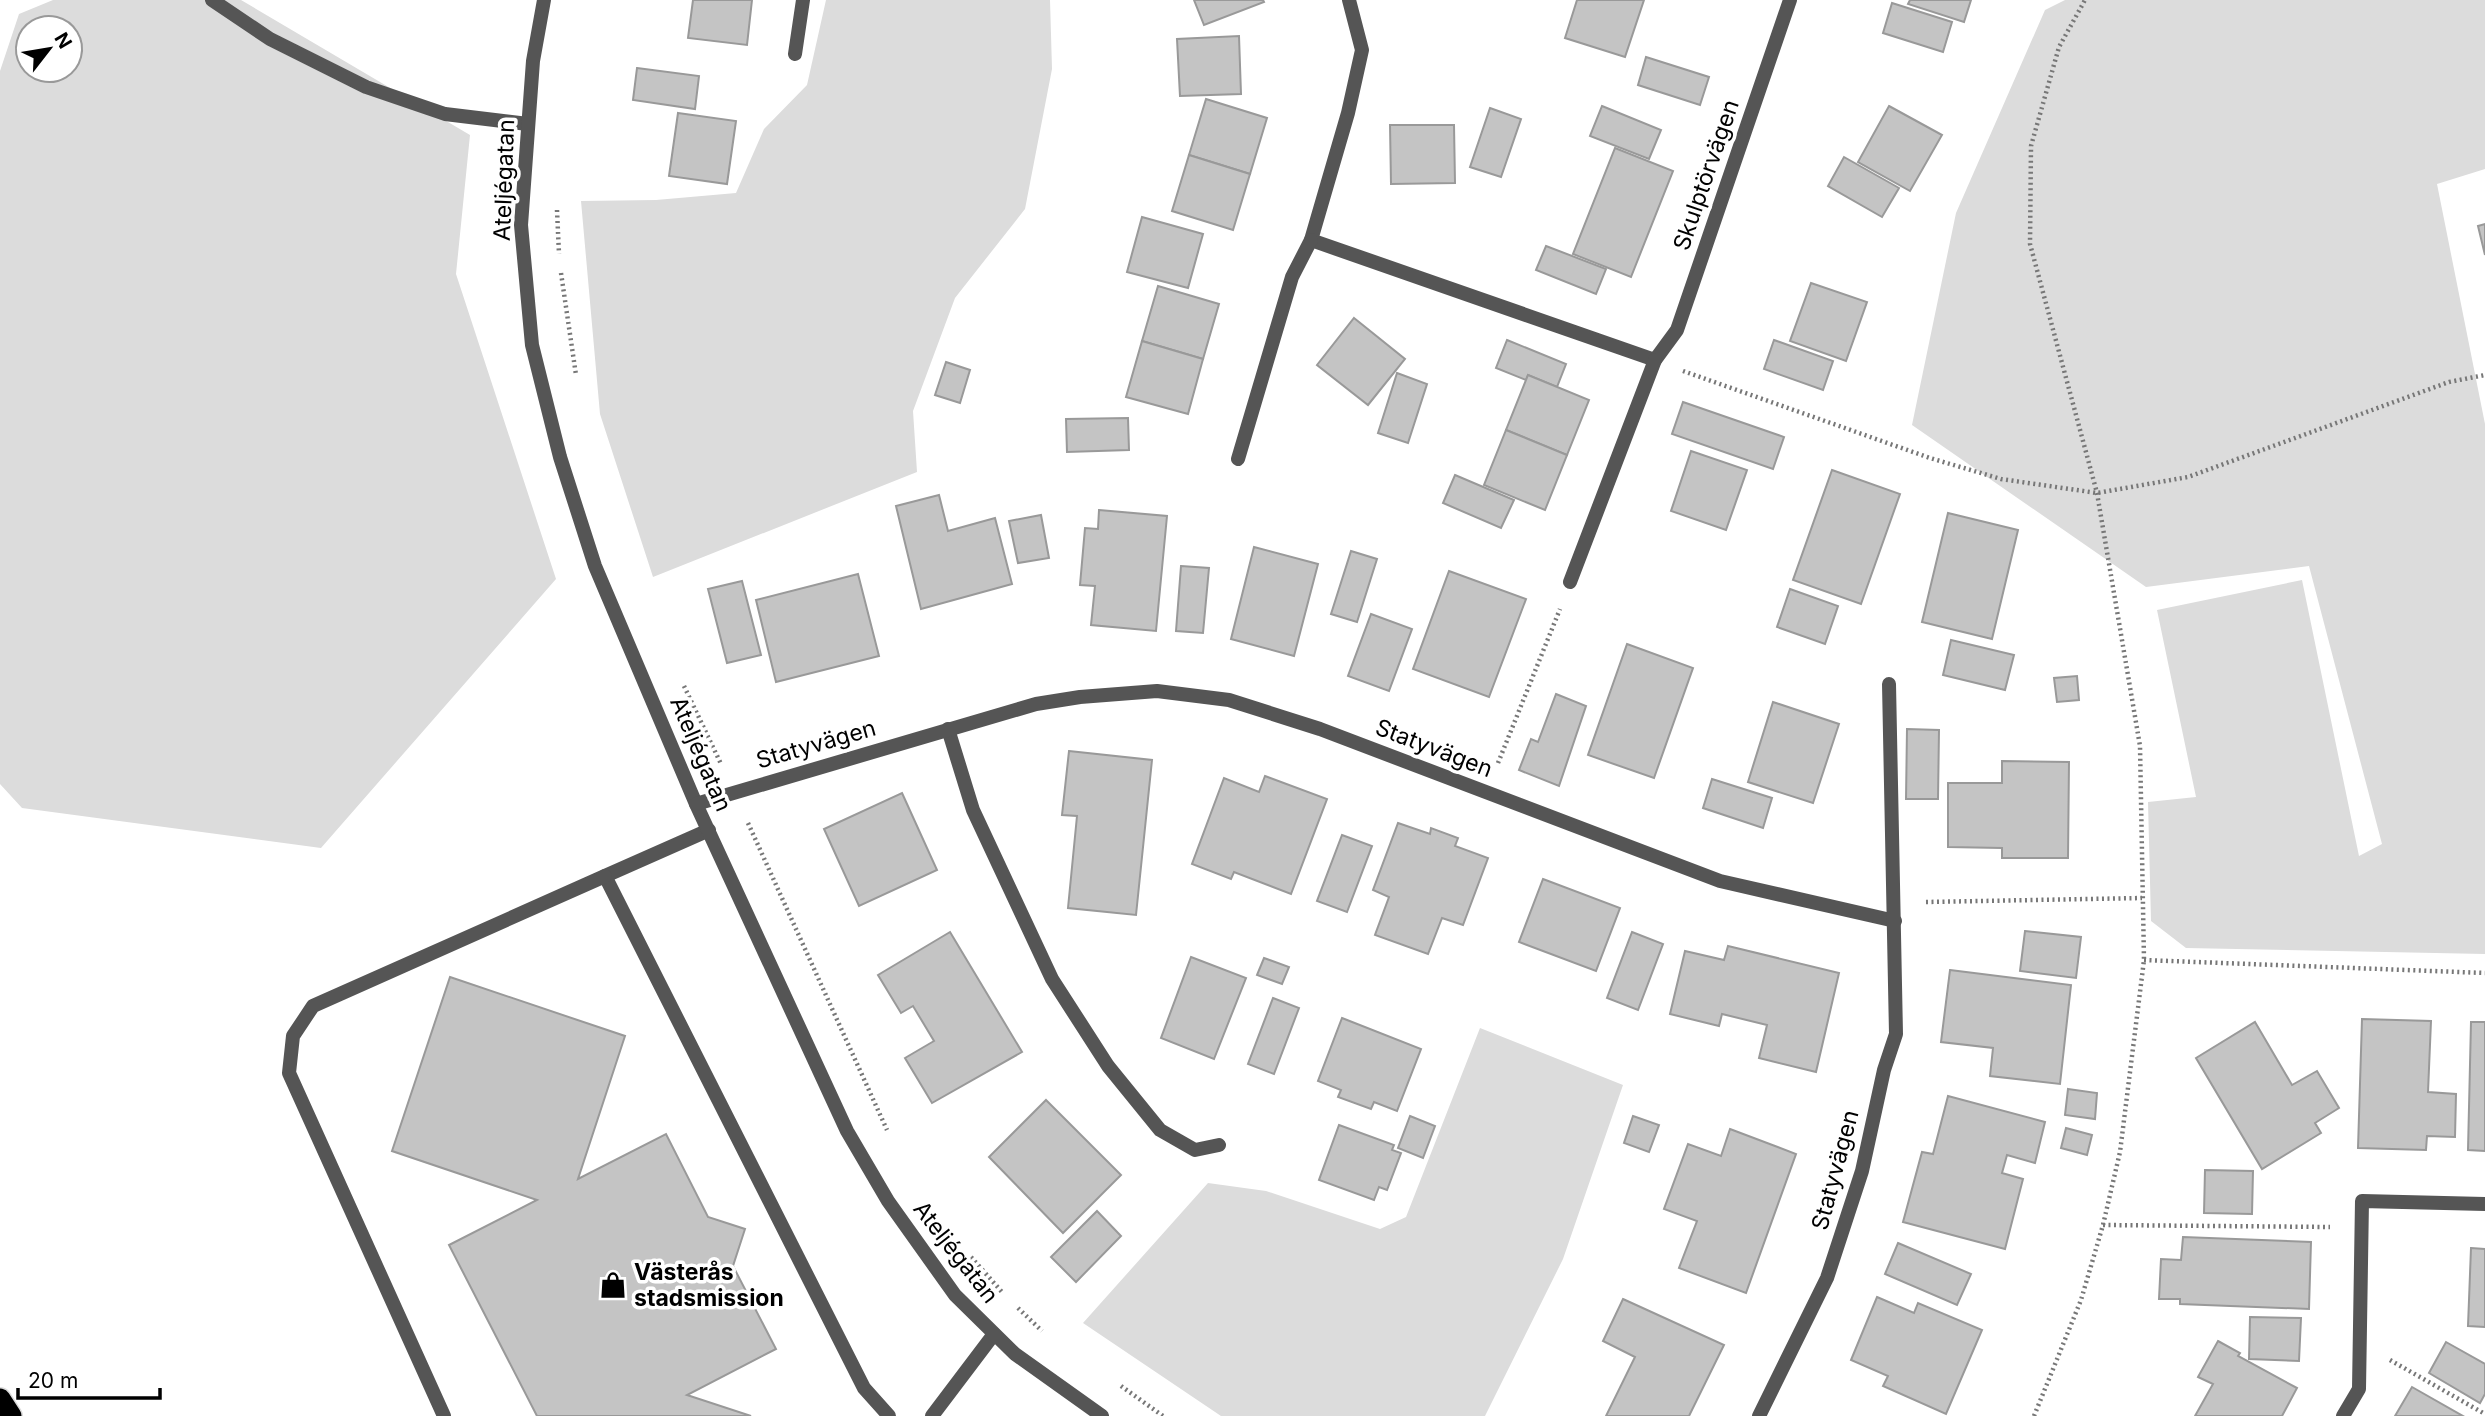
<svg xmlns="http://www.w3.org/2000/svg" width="2485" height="1416" viewBox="0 0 2485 1416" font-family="Inter,sans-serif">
	<rect width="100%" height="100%" fill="#fff"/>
	<g fill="#dcdcdc" fill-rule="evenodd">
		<path d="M53,0H241L470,135L456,274L556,579L321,848L22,808L0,784V71L19,14ZM28,28H70V70H28Z"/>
		<polygon points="826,0 1050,0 1052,69 1025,209 955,298 913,411 917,472 653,577 600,414 581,201 656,200 736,193 764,129 807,85"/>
		<polygon points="2065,0 2485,0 2485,169 2437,184 2485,424 2485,954 2186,948 2151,921 2148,802 2196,797 2157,610 2302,580 2359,856 2382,844 2309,566 2146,587 1912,425 1956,213 2045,10"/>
		<polygon points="1480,1028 1623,1085 1563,1259 1485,1416 1221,1416 1083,1323 1208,1183 1266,1191 1380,1229 1406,1217"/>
	</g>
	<g fill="#c4c4c4" stroke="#999" stroke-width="2">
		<polygon points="693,0 752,0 747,45 688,38"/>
		<polygon points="1194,0 1263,0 1264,2 1204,25"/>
		<polygon points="1577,0 1644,0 1625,57 1565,38"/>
		<polygon points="1910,0 1971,0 1964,22 1908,4"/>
		<polygon points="1892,3 1952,22 1943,52 1883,33"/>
		<polygon points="1239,36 1241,94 1180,96 1177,39"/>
		<polygon points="1646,57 1709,77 1700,105 1638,85"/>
		<polygon points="637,68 699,76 695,109 633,100"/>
		<polygon points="1206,99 1267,118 1250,174 1189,155"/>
		<polygon points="1602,106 1661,130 1649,159 1590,136"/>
		<polygon points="1889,106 1942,135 1910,191 1858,162"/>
		<polygon points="1490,108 1521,119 1501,177 1470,167"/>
		<polygon points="678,113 736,121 727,184 669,176"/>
		<polygon points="1390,125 1454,125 1455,183 1391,184"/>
		<polygon points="1615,148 1673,171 1631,277 1573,254"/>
		<polygon points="1189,155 1250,174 1233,230 1172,211"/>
		<polygon points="1844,157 1899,188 1882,217 1828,186"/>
		<polygon points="1142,217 1203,234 1188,288 1127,272"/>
		<polygon points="2485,224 2485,255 2478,226"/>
		<polygon points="1546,246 1606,269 1596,294 1536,270"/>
		<polygon points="1811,283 1867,302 1846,361 1790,341"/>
		<polygon points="1158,286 1219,304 1203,359 1142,341"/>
		<polygon points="1354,318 1405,359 1368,405 1317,365"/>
		<polygon points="1507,340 1566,364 1557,387 1528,375 1526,380 1496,368"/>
		<polygon points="1774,340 1833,361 1823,390 1764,369"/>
		<polygon points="1142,341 1203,359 1188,414 1126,397"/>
		<polygon points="946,362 970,370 960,403 935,395"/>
		<polygon points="1397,373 1427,384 1408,443 1378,433"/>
		<polygon points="1528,375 1589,400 1567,455 1506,430"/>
		<polygon points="1683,402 1784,437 1773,469 1672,434"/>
		<polygon points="1128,418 1129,450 1067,452 1066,419"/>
		<polygon points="1506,430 1567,455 1545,510 1484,485"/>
		<polygon points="1691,451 1747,470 1726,530 1671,511"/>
		<polygon points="1832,470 1900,494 1861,604 1793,580"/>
		<polygon points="1455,475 1514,500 1501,528 1443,503"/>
		<polygon points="939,495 948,531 995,518 1012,584 921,609 896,506"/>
		<polygon points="1099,510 1167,516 1156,631 1091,625 1095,586 1080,585 1085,528 1098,529"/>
		<polygon points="1948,513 2018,530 1992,639 1922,622"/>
		<polygon points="1041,515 1049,558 1018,563 1009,521"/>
		<polygon points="1254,547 1318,564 1294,656 1231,639"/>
		<polygon points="1351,551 1377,559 1357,622 1331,614"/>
		<polygon points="1181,566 1209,568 1203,633 1176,631"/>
		<polygon points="1449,571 1526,599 1489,697 1413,669"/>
		<polygon points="858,574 879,656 776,682 756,600"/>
		<polygon points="742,581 761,655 727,663 708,589"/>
		<polygon points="1790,589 1838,606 1825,644 1777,627"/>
		<polygon points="1371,614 1412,629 1389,691 1348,676"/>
		<polygon points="1951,640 2014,655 2005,690 1943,675"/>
		<polygon points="1627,644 1693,668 1654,778 1588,755"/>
		<polygon points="2077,676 2079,700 2057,702 2054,678"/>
		<polygon points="1556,694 1586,706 1559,786 1519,770 1531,739 1538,742"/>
		<polygon points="1773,702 1839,724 1813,803 1748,782"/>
		<polygon points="1907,729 1939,730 1938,799 1906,799"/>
		<polygon points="1069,751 1152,760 1136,915 1068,908 1077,816 1062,815"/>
		<polygon points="2002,761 2069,762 2068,858 2002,858 2002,848 1948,847 1948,783 2002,783"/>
		<polygon points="1265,776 1327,799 1291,894 1234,872 1231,879 1192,864 1224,778 1259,792"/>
		<polygon points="1712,779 1772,798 1763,828 1703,808"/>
		<polygon points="902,793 937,870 859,906 824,829"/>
		<polygon points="1398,823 1430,834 1431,828 1458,838 1455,846 1488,858 1463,925 1442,918 1428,954 1375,935 1389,897 1373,890"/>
		<polygon points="1342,835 1372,846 1347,912 1317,901"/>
		<polygon points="1543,879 1620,908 1596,971 1519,942"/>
		<polygon points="2025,931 2081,937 2076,978 2020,971"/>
		<polygon points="950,932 1022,1052 932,1103 905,1058 934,1041 913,1006 901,1013 878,975"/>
		<polygon points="1632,932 1663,944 1638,1010 1607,998"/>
		<polygon points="1728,946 1839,973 1816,1072 1759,1058 1767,1025 1722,1014 1719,1026 1670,1014 1685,951 1724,960"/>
		<polygon points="1191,957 1246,978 1214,1059 1161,1038"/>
		<polygon points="1264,958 1289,967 1282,984 1257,975"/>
		<polygon points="1950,970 2071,985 2060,1084 1990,1076 1993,1048 1941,1042"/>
		<polygon points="450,977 625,1036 578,1179 666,1134 708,1217 745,1229 733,1266 776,1349 687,1395 751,1416 537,1416 449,1245 537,1200 392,1151"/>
		<polygon points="1273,998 1299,1008 1274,1074 1248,1064"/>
		<polygon points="1342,1018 1421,1049 1397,1111 1374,1102 1371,1109 1338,1097 1341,1090 1318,1081"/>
		<polygon points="2362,1019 2431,1021 2428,1092 2456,1094 2455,1137 2427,1136 2426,1150 2358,1148"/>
		<polygon points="2255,1022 2292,1085 2317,1071 2339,1108 2315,1123 2321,1133 2262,1169 2196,1058"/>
		<polygon points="2471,1022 2485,1022 2485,1151 2468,1150"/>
		<polygon points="2068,1089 2097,1093 2095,1119 2065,1115"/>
		<polygon points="1948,1096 2045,1122 2035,1163 2007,1155 2002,1173 2023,1179 2005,1249 1903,1222 1922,1152 1933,1154"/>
		<polygon points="1046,1100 1121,1175 1063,1233 989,1157"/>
		<polygon points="1410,1116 1435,1126 1423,1158 1398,1148"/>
		<polygon points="1633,1116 1659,1125 1649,1152 1624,1143"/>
		<polygon points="1339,1125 1394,1145 1392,1150 1401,1153 1387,1190 1379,1187 1374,1200 1319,1180"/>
		<polygon points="2066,1128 2092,1135 2087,1155 2061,1148"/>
		<polygon points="1730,1129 1796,1154 1746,1293 1679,1268 1697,1221 1664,1209 1688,1144 1721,1156"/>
		<polygon points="2205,1170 2253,1171 2252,1214 2204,1213"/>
		<polygon points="1097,1211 1121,1236 1076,1282 1051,1257"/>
		<polygon points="2183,1237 2311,1242 2309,1309 2180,1304 2180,1299 2159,1299 2161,1259 2181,1260"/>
		<polygon points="1898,1243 1971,1274 1957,1305 1885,1274"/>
		<polygon points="2471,1248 2485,1249 2485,1327 2468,1326"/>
		<polygon points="1877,1297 1914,1313 1918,1303 1982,1330 1946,1414 1883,1386 1888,1376 1851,1360"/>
		<polygon points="1623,1299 1724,1345 1689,1416 1606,1416 1635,1357 1603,1341"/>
		<polygon points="2250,1317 2301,1318 2299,1361 2249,1359"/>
		<polygon points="2218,1341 2240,1353 2238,1356 2297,1388 2282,1416 2195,1416 2213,1384 2198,1377"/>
		<polygon points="2446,1342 2485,1364 2485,1394 2480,1403 2429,1373"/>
		<polygon points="2412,1387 2463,1416 2395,1416"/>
	</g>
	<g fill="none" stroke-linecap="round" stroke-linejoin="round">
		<defs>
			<polyline id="highway" points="0,1399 11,1416"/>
		</defs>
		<use href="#highway" stroke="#dbdbdb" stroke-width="24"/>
		<g stroke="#777" stroke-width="4.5" stroke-dasharray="2 3.5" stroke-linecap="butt">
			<polyline points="557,210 559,254"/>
			<polyline points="561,273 576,375"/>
			<polyline points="1683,371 1930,458 2001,479 2097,493 2188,477 2449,382 2485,375"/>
			<polyline points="684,686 721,764"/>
			<polyline points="1498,763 1560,609"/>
			<polyline points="748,823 887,1130"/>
			<polyline points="1926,902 2142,898"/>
			<polyline points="2144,960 2485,973"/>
			<polyline points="2103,1225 2330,1227"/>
			<polyline points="971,1257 1002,1292"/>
			<polyline points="1018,1308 1042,1331"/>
			<polyline points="2390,1360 2485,1414"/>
			<polyline points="1121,1386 1163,1416"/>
			<polyline points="2034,1416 2081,1300 2103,1225 2120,1152 2144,960 2140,746 2097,493 2030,244 2031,146 2059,47 2085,0"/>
		</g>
		<g stroke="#555" stroke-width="14">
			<polyline points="212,0 270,39 366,87 445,114 528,124"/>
			<polyline points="709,830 605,876 864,1388 889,1416"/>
			<polyline points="444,1416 289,1073 293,1036 313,1006 605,876"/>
			<polyline points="932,1416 994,1334"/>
		</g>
		<g stroke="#555" stroke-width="14">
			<polyline points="544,0 533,61 521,225 532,345 560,457 595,566 696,804 847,1131 888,1201 955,1295 1015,1354 1102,1416"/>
			<polyline points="1349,0 1362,50 1348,113 1311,240 1655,360 1677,330 1790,0"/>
			<polyline points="795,54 803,0"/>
			<polyline points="1238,459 1292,277 1311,240"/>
			<polyline points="1570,582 1655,360"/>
			<polyline points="948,729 973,810 1052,979 1108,1066 1160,1130 1195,1150 1219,1145"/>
			<polyline points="696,804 1036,704 1080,697 1157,691 1229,700 1320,729 1720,881 1895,921"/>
			<polyline points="1759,1416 1827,1278 1862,1171 1884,1070 1896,1034 1889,684"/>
			<polyline points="2343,1416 2359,1389 2362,1201 2485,1204"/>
		</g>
		<use href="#highway" stroke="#000" stroke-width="21"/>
	</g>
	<defs>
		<symbol id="shop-bare" viewBox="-9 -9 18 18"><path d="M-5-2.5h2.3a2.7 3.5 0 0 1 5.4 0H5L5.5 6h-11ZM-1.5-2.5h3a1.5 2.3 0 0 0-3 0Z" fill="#000" stroke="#fff" stroke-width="2.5" paint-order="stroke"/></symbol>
	</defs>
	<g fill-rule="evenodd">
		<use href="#shop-bare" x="594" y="1266" width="38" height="38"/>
	</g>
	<g text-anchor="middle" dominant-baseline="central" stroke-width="7" stroke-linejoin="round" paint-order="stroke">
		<g font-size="23" fill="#000" stroke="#fff">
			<text transform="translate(1706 175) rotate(-71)">Skulptörvägen</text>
			<text transform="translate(504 180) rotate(-88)">Ateljégatan</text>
			<text transform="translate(816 744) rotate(-16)">Statyvägen</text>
			<text transform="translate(1434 748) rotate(21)">Statyvägen</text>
			<text transform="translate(701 754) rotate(67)">Ateljégatan</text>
			<text transform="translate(1835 1170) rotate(-75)">Statyvägen</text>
			<text transform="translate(956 1252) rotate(52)">Ateljégatan</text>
		</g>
		<g font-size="23" font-weight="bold" fill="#000" stroke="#fff" text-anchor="start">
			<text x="634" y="1272">Västerås<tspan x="634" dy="26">stadsmission</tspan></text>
		</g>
	</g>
	<g transform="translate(49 49) rotate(59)"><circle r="33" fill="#ffffff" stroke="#999999" stroke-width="2"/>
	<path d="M0-5L12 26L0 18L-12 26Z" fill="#000000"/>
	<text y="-10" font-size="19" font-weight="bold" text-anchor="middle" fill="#000000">N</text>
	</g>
	<path d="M18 1388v10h142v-10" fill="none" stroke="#000000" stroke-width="3.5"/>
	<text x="28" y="1388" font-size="21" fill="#000000" stroke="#ffffff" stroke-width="5" paint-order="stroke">20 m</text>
</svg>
